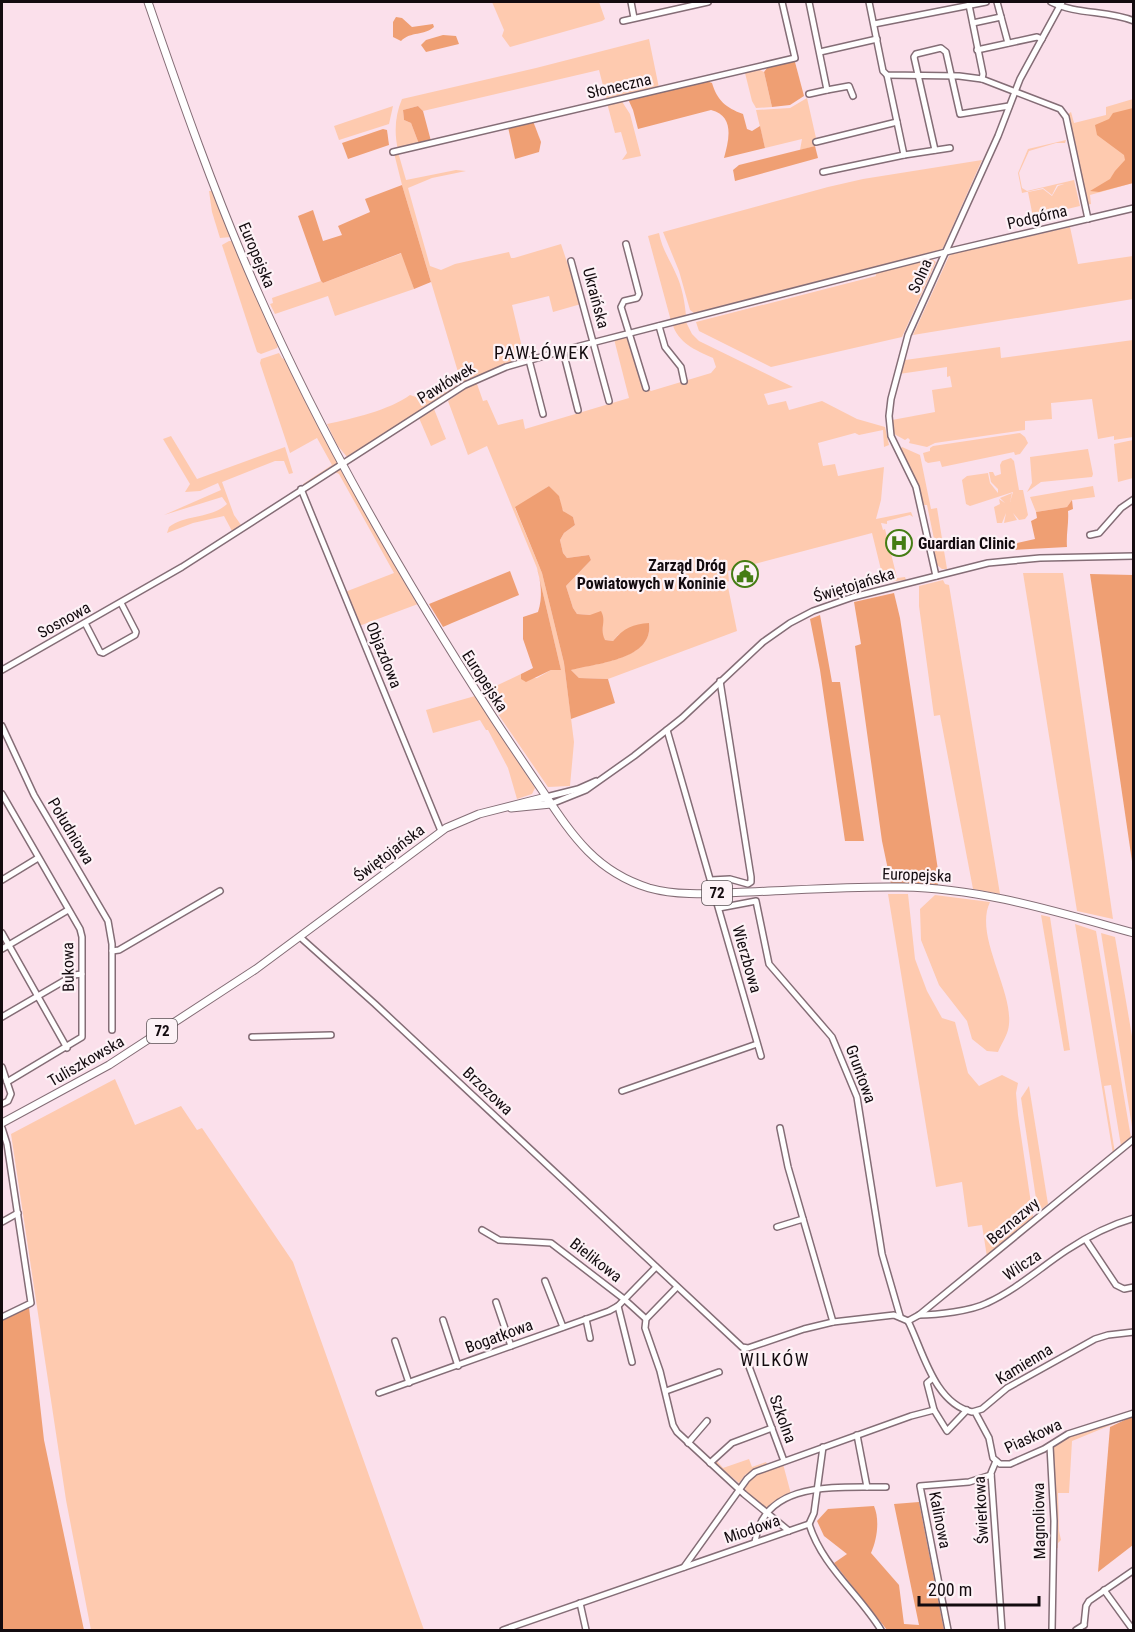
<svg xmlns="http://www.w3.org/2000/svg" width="1135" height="1632" viewBox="0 0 1135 1632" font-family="'Roboto Condensed',sans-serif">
	<rect width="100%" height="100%" fill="#fbe0eb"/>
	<g fill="#fecaaf">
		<polygon points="492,2 599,2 605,19 602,21 510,47 502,36 504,30"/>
		<path d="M649,39L659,88L607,101L599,70L423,111L418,106L403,110L404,120L411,123L419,144L398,150C394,133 395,115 402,99L536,68Z"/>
		<polygon points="760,70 764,72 772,107 756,108 752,101 745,73"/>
		<polygon points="807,98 816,138 815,146 800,150 802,139 765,148 756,110 790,108"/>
		<polygon points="1133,99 1133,183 1090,195 1091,204 1087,205 1067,115 1071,112 1074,123 1106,115 1106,107"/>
		<polygon points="621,100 630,114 641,156 622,160 627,153 621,132 615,133 607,103"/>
		<polygon points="393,106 389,124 339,140 334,126"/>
		<polygon points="1066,140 1065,143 1056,143 1029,151 1019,173 1022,188 1027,191 1074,180 1080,206 1033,217 1028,192 1043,189 1052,196 1058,186 1064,184 1057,185 1052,195 1043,188 1022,193 1018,173 1028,149"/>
		<path d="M398,152L406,180L456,170L466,171L432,178L408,188L430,266L441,270L455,264L509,252L511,258H514L561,244L581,304L553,312L549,296L512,305L525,360L484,374L466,383L348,458L337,445L327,424C351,419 390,410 410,395L419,398L431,394L434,387L439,385L446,392L461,382L402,185L394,153Z"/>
		<polygon points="982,160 943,248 940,250 694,313 690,310 679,271 663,232 828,187 863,179"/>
		<polygon points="209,191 212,191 231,237 220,238 212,212"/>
		<polygon points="1070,227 1078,264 1133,256 1133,299 913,335 949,256 952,254"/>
		<path d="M659,233C662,249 670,260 676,274C682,286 685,303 686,316L671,321L648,236Z"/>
		<polygon points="229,241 233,241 279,344 277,348 261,354 257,352 222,245"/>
		<polygon points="402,253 414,289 335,316 328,296 275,314 270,304 273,303 272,298 321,281 323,283"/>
		<polygon points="932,259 936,262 902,337 771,367 699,331 696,322 876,276 875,272"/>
		<path d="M685,320L692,334L699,341L793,387L764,394L768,405L786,401L789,410L822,401L857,419L885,427L889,445L884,447L883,430L859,435L855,433L818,443L823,466L835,464L838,476L884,467L881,500L876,519L911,512L913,517L910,515L887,521V524L881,523L883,530L885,529L897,578L905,577L906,580L884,582L872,533L728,571L729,581L727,582L737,631L608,679L579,678L571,670C595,663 654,660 649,623L618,635L613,641L604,640L602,633L603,624L590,615L577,614L573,608L566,586L591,560L589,555L567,558L563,553L560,540L564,533L575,525L573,517C564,514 560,509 560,499L549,486L515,508L542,573L564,663L574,742L570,786L548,787L483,692L521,674V679L537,678L551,670H561L537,568L487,446L468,455L448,401L476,381L483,401L487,400L498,425L523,419L525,429L629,398L614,339L633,335L647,388L651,391L711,373L716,367L713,358C695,350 678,343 672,323Z"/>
		<polygon points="1133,340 1133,437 1114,440 1114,436 1098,439 1092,399 1051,403 1052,419 1025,421 1025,430 935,443 927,447 909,443 910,440 908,438 905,440 894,434 892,420 935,412 932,390 952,387 950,376 947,377 947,367 899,374 902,362 905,360 1000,347 1001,358"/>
		<path d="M279,353L282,358L286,360C327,443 369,525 418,604L359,626L345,592L394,573L339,474L335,472L306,491L303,484L332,465L317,438L290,453L260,363L261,359Z"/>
		<polygon points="434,409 446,439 431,446 419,418"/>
		<polygon points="1020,433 1025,437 1028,443 1020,454 1015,455 1014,452 942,467 940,461 928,463 925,461 923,453 930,451 930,448 933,446"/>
		<path d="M171,436L197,479L285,447L293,473L289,474L284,461H275L222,482L234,515L241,525L232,531L224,516L193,523L167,533L169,527C186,514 211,519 227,504L222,497L164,515L221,490L218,483L200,491L185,492L190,484L163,439Z"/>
		<polygon points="1133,440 1133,478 1118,482 1114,444"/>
		<polygon points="902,447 920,455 931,509 937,508 947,569 942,569 937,565 932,540 934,539 927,505 924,505 917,481 900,449"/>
		<polygon points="1088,449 1093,474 1092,477 1041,482 1027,492 1032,483 1030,457"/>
		<polygon points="1011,458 1014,461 1019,490 1023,490 1028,515 1025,519 1019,520 1013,513 1017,520 1004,523 1006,513 1002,523 997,523 994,507 1000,504 999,499 1005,503 1000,498 1012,493 1010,502 1013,492 970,506 966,504 962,480 967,476 988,473 990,483 998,493 998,489 991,482 989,472 993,472 995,476 1001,474 1000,465 1002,461"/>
		<polygon points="1093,486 1095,497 1072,500 1067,507 1036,512 1030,497"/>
		<polygon points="1023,573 1063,573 1113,919 1077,911"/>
		<polygon points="943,580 945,584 949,585 1000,894 973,889 940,715 934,716 919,606 919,586"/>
		<polygon points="475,696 535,788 532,794 517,799 508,768 488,730 486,730 480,720 433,733 426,710"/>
		<polygon points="888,894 908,894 915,959 927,991 942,1018 955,1022 968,1073 979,1086 1002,1075 1018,1083 1016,1093 1018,1115 1033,1217 987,1257 982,1225 968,1227 962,1182 936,1187"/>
		<path d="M935,895L990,902C973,937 1017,995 1008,1030C1006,1037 1001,1045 998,1052L987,1051L972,1039L967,1021L939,985L921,940L920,909Z"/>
		<polygon points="1041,915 1050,917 1070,1050 1064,1051"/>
		<polygon points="1075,924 1096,931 1131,1138 1121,1146 1111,1085 1104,1086 1115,1153 1113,1154"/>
		<polygon points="1101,933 1115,937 1133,1042 1133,1133"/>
		<polygon points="115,1079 135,1125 181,1106 197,1130 202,1128 293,1262 424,1630 91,1630 66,1500 11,1134"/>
		<polygon points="1029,1086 1048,1204 1038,1212 1021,1098"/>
		<polygon points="1133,1416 1072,1441 1069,1493 1058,1493 1059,1531 1061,1540 1058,1543 1058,1548 1055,1548 1053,1447 1068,1435"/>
		<polygon points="749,1459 752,1467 766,1462 767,1464 747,1475 746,1474 739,1483 715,1463 716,1460 723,1468"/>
		<polygon points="783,1464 791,1494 776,1500 768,1510 746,1492 745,1487 755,1474"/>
	</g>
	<g fill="#ef9f73">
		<path d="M396,17L402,18L412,27L433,24L434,27C424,36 411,31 401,41L393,37V22Z"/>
		<polygon points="443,35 456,36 459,44 426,52 421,45 426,40"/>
		<polygon points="791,60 795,62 804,96 790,105 772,107 764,72 767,68"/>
		<path d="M704,80L712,83C717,100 726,108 743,114L747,129L752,131L760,126L765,148L724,158C729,140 735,116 711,110L638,129L633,110L628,99Z"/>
		<polygon points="418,106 423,111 431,141 419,144 411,123 404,120 403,110"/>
		<polygon points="1133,108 1133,183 1099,192 1090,191 1110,179 1115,171 1125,160 1124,155 1097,135 1095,125 1109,119 1113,113"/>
		<polygon points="533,121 541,142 539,152 515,159 508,127"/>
		<polygon points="383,129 387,130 389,145 348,159 342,143"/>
		<polygon points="815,146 818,158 735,181 733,170 739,165"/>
		<polygon points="402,185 431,282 414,289 401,253 323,283 321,281 298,216 313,210 323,241 342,235 338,226 370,212 365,199"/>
		<path d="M549,486L559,496L563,511L573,517L575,525L564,533L560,540L563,553L567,558L589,555L591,560L566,586L573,608L577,614L590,615L601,611C607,622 599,628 605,640L613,641C624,628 633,624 649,623C654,660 596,663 571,670L579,678L608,679L615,703L571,719L564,663L542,573L515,507Z"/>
		<path d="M1072,500L1073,509L1068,511C1069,523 1066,534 1067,547L1013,550L1012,544L1035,539L1031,521L1037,518L1036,512L1067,507Z"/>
		<path d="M537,568L561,670H551L526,682L521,679V674L533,668L523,639V617L538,612C543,597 541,583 537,568Z"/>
		<polygon points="510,571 519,595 452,623 443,627 429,604"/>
		<polygon points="1090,574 1133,575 1133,868"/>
		<polygon points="894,593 900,618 938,870 938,886 891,884 882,841 855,646 861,644 854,602"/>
		<polygon points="820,615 832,682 840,682 864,841 845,841 820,670 810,619"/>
		<polygon points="29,1307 44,1440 84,1630 2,1630 2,1319"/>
		<polygon points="1133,1416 1133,1545 1098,1572 1110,1427"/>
		<path d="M919,1502L944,1630H887L834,1563L847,1554L824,1536L817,1521L828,1509L874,1506C880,1520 877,1540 871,1553L899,1585L904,1624L919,1625L894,1504Z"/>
	</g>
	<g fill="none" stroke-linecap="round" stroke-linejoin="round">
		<defs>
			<g id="minor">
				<polyline points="631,2 634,18"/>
				<polyline points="869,2 883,71 887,75 959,76 982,79 1060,109 1066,117 1088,219"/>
				<polyline points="997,2 1008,43"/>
				<path d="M1051,2C1077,15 1107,10 1134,21"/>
				<polyline points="969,5 983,74 982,79"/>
				<polyline points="623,21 708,2"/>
				<polyline points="973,23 1001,17"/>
				<polyline points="874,24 986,2"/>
				<polyline points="977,50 1037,37 1042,39"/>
				<polyline points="820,52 877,39"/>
				<polyline points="887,75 904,155"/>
				<polyline points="827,90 849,86 853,96"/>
				<polyline points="809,94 827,90 809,2"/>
				<polyline points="816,142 897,122"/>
				<polyline points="935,150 914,57 916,54 941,48 946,52 960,114 1009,106"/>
				<polyline points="393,152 795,58 782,2"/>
				<polyline points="823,172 904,155 950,148"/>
				<polyline points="626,244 639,294 637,298 624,301 621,307 646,388"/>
				<polyline points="571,261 609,401"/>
				<polyline points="659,326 665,347 681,367 684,381"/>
				<polyline points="563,351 578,410"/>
				<polyline points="529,360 543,414"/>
				<polyline points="301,489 441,831"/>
				<polyline points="1090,535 1099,533 1121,508 1134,499"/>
				<polyline points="936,576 916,487 891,436 889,416 891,399 908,335 998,136 1020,79 1062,2"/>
				<polyline points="85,623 100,652 103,653 135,635 136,632 121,603"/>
				<polyline points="2,670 182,567 465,385 506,367 576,347 946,252 1134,208"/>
				<polyline points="2,726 34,795 108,921 112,944 112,1030"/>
				<polyline points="667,730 761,1056"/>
				<polyline points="2,794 80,929 82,937 82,1037 7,1082"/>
				<polyline points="546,797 578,789 596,781"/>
				<polyline points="551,804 586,790 634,756 682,718 763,642 790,623 813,611 853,597 988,563 1040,558 1134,556"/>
				<polyline points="2,880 38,858"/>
				<polyline points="711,880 730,879 748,884 751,882 751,877 720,681"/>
				<polyline points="719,908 756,901 769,964 832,1037 857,1097 882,1254 900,1316"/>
				<polyline points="2,933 67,1048"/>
				<polyline points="300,937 375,1004 742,1347 748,1348 804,1329 833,1322 894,1315 908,1321"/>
				<polyline points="2,949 68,910"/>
				<polyline points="112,951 119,950 220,891"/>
				<polyline points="2,1017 74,975 82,974"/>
				<polyline points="252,1037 331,1035"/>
				<polyline points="2,1067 11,1094 8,1101 2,1104"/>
				<polyline points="622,1091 757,1044"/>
				<polyline points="2,1128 7,1144 31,1303 2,1317"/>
				<polyline points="780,1128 788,1167 833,1322"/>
				<polyline points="2,1222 18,1213"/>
				<polyline points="777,1227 803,1219"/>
				<polyline points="482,1230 499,1240 551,1243 624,1299 646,1319"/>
				<polyline points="1086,1240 1116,1285 1124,1289 1134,1287"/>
				<polyline points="545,1281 563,1327"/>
				<polyline points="677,1287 646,1319 645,1328 660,1371 673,1425 677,1432 744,1494 789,1531"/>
				<polyline points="496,1302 511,1346"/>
				<polyline points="618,1306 632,1362"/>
				<path d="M919,1315C937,1315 971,1311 987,1303C1016,1290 1041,1267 1067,1250C1088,1236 1110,1225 1134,1218"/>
				<polyline points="586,1319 590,1338"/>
				<polyline points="443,1320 458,1366"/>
				<path d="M908,1321C923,1351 934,1403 972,1412L982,1409L1007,1388L1095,1339L1108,1335L1134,1332"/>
				<polyline points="908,1321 919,1315 1134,1139"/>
				<polyline points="395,1341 409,1383"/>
				<polyline points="744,1348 744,1353 784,1461"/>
				<polyline points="933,1378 927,1383 934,1410"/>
				<polyline points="666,1391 719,1372"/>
				<polyline points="379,1393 609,1311 618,1306 656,1267"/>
				<polyline points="975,1412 989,1438 993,1458 1000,1464 1010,1464 1044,1449 1068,1434 1134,1413"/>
				<polyline points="857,1435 867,1487"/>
				<polyline points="688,1443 707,1421"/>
				<polyline points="1050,1446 1054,1521 1052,1630"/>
				<polyline points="996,1461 991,1473 1002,1630"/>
				<polyline points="710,1463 732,1443 772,1428"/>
				<polyline points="809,1524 814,1513 823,1447"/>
				<path d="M755,1542C764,1479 839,1488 886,1487"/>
				<polyline points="684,1567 747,1479 755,1472 911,1416 934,1410 947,1431 967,1410"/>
				<polyline points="1104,1590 1133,1630"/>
				<polyline points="580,1603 586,1630"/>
				<polyline points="1084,1625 1086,1606 1089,1601 1134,1570"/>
				<path d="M503,1630L809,1524C822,1566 859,1594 881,1630"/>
				<polyline points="948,1630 920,1486 969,1482 991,1475"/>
				<polyline points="1076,1630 1084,1625"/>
			</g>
			<g id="major">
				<path d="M148,2C181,98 215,195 256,288C322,438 404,580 493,717C510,743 527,768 544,793C573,837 597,872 649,888C681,897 716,893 748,892C799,890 851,886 902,887C981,888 1057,912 1134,933"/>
				<polyline points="511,808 551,804"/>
				<polyline points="2,1123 109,1065 256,969 446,828 479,814 546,797"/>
			</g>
		</defs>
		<use href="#minor" stroke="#846d76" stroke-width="8"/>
		<use href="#major" stroke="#846d76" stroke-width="9"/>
		<use href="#minor" stroke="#fff" stroke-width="5"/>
		<use href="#major" stroke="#fff" stroke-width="7"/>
	</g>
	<defs>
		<symbol id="hospital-ring" viewBox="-11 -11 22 22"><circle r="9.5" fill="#fdf2f6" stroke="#457d14" stroke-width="1.5"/><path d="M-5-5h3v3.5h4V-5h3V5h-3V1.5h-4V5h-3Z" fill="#457d14"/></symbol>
		<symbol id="civic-ring" viewBox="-11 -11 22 22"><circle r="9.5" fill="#fdf2f6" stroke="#457d14" stroke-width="1.5"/><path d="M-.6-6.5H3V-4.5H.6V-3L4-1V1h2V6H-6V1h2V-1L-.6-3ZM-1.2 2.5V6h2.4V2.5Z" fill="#457d14"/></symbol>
	</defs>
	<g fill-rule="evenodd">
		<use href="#hospital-ring" x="884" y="528" width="30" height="30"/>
		<use href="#civic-ring" x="730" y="559" width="30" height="30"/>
	</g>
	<g text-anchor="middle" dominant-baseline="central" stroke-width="4.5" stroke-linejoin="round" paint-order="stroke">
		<g fill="#fdf2f6" stroke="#595054" stroke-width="1.5">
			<rect x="702" y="881" width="30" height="24" rx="4.5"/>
			<rect x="147" y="1019" width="30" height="24" rx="4.5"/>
		</g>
		<g font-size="15" font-weight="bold" fill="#130b0f">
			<text x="717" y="893">72</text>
			<text x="162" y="1031">72</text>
		</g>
		<g font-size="16" fill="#130b0f" stroke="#fdf2f6">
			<text transform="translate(619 86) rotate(-13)">Słoneczna</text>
			<text transform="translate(1037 217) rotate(-13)">Podgórna</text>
			<text transform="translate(257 255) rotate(67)">Europejska</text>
			<text transform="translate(920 276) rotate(-66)">Solna</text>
			<text transform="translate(596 298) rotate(75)">Ukraińska</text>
			<text transform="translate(446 383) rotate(-31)">Pawłówek</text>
			<text transform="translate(854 585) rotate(-17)">Świętojańska</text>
			<text transform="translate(64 620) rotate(-29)">Sosnowa</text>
			<text transform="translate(384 655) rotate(68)">Objazdowa</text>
			<text transform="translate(485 681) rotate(57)">Europejska</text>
			<text transform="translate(71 831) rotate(59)">Południowa</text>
			<text transform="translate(389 853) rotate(-37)">Świętojańska</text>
			<text transform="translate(917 875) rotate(2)">Europejska</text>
			<text transform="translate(747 959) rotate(74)">Wierzbowa</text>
			<text transform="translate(68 967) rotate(-91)">Bukowa</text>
			<text transform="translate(86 1061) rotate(-30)">Tuliszkowska</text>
			<text transform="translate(861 1074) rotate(70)">Gruntowa</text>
			<text transform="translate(488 1091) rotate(43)">Brzozowa</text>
			<text transform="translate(1013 1221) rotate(-40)">Beznazwy</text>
			<text transform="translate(596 1260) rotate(38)">Bielikowa</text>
			<text transform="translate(1022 1265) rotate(-34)">Wilcza</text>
			<text transform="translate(499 1336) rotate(-20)">Bogatkowa</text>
			<text transform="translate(1024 1364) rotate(-31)">Kamienna</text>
			<text transform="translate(783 1419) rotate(70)">Szkolna</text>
			<text transform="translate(1033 1436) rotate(-25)">Piaskowa</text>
			<text transform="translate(981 1510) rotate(-93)">Świerkowa</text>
			<text transform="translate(940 1520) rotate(79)">Kalinowa</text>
			<text transform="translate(1039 1521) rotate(-91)">Magnoliowa</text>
			<text transform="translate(752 1529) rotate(-19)">Miodowa</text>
		</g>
		<g font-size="16" font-weight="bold" fill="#130b0f" stroke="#fdf2f6" text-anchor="start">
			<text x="918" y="543">Guardian Clinic</text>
			<text x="726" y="565" text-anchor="end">Zarząd Dróg<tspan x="726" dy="18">Powiatowych w Koninie</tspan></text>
		</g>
		<g font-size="18" letter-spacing="1.5" fill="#130b0f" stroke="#fdf2f6">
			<text x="542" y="352">PAWŁÓWEK</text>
			<text x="775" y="1359">WILKÓW</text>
		</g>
	</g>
	<rect width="1135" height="1632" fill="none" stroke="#130b0f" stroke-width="6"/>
	<path d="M919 1596v9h120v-9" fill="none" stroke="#130b0f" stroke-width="3"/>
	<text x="928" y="1596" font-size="18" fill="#130b0f" stroke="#fdf2f6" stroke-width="4.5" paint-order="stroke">200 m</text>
</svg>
